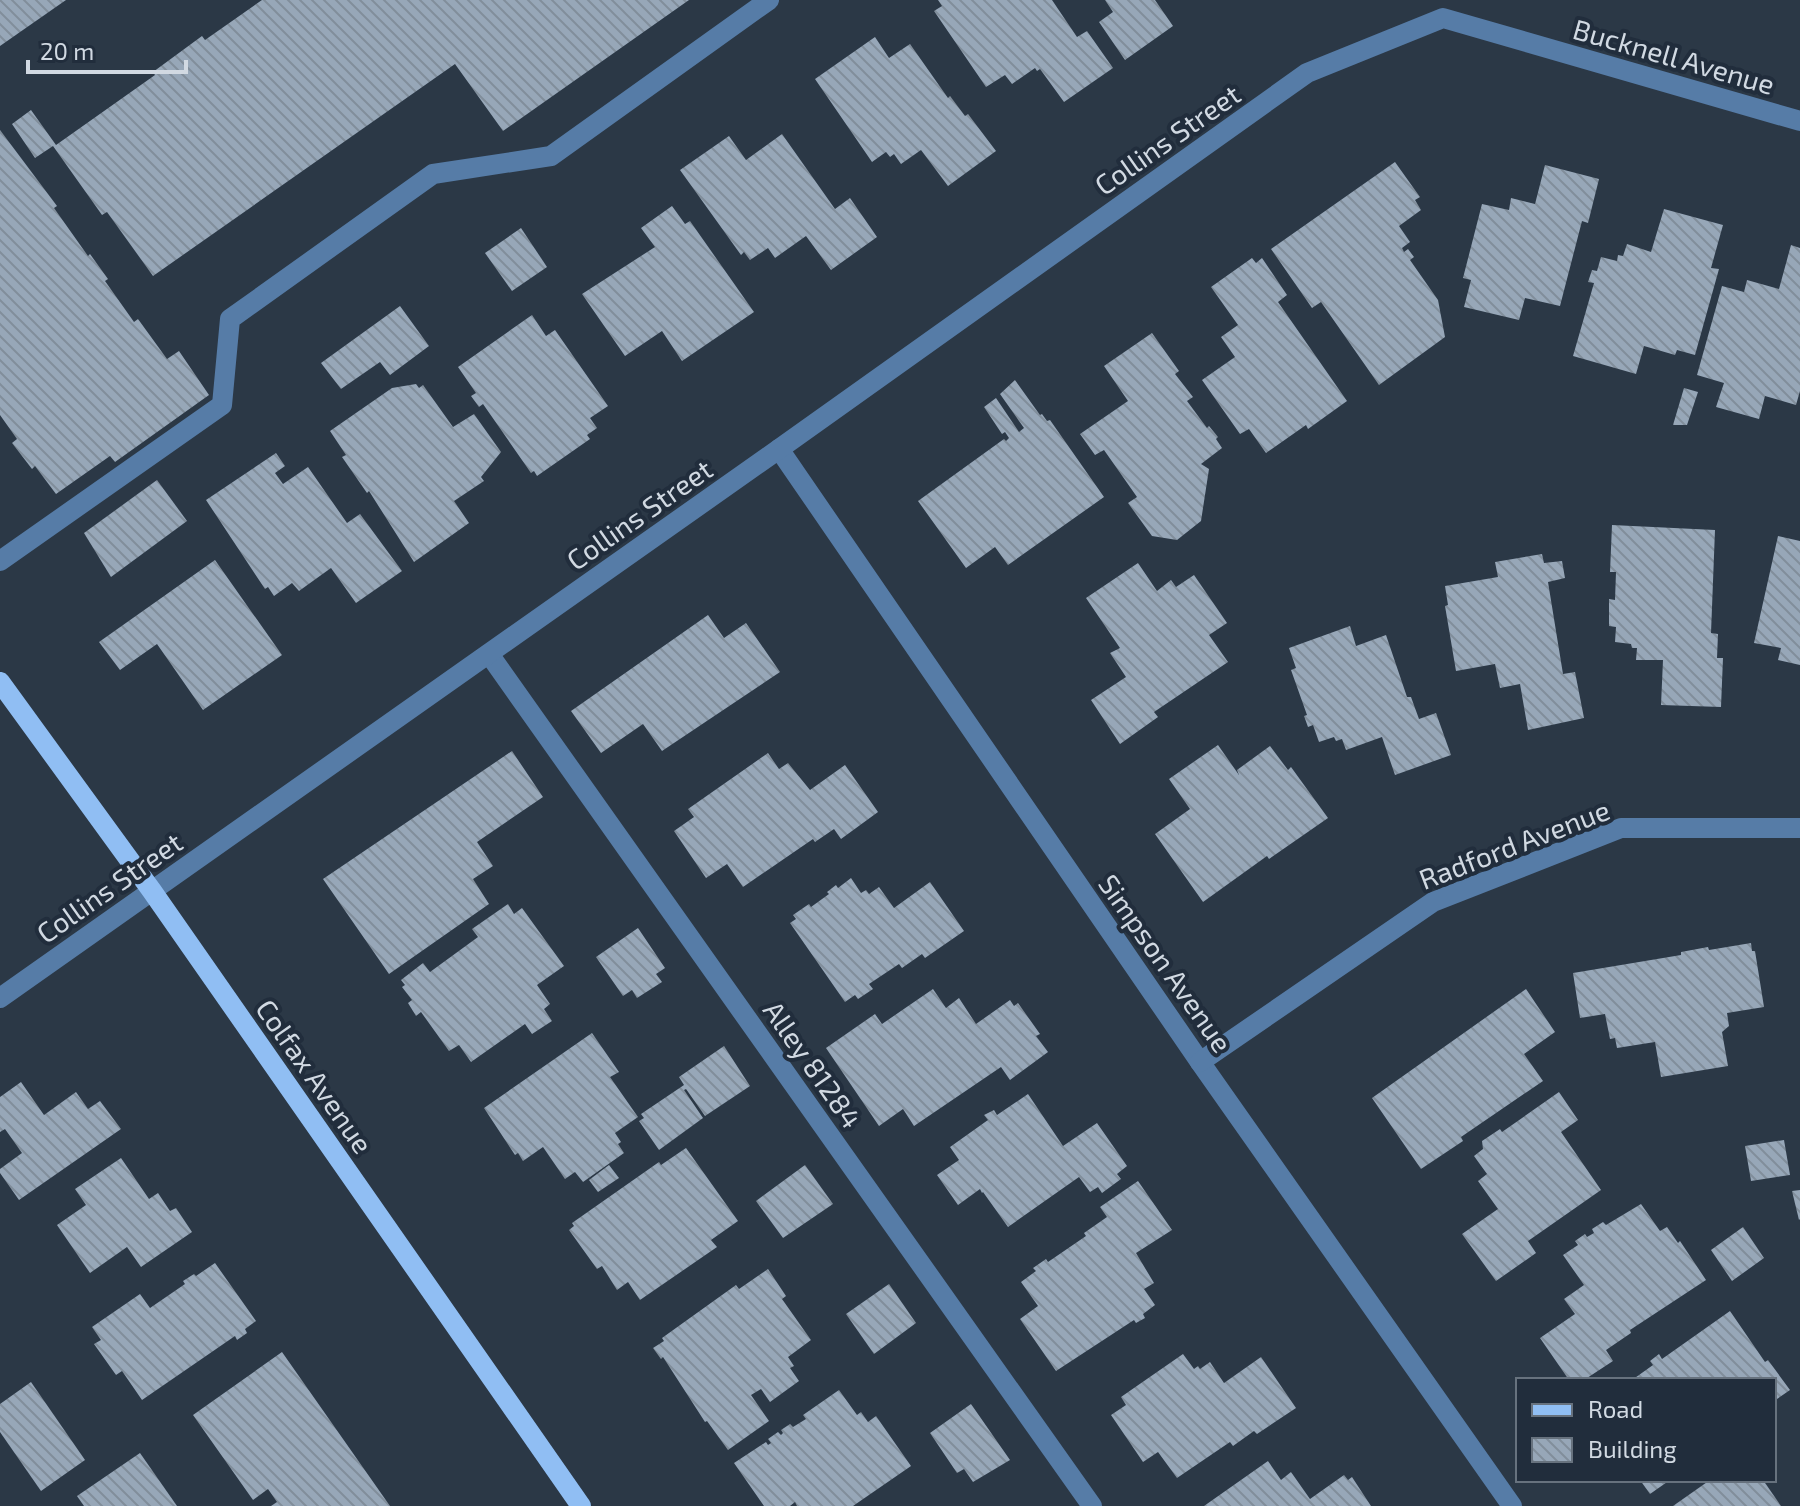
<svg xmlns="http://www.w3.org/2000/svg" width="1800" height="1506" viewBox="0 0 1800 1506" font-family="'Exo 2',sans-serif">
	<defs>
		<pattern id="building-back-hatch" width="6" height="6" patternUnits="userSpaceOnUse" patternTransform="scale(2)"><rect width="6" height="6" fill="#97a7b8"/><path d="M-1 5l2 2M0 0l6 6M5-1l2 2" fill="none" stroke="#818e9b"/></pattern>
	</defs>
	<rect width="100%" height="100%" fill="#2b3846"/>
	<g fill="url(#building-back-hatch)">
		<polygon points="0,0 66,0 0,46"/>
		<polygon points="262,0 689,0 503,131 455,64 153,276 107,212 102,215 53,146 35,158 12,124 31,110 56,145 155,75 153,72 202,36 205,40"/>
		<polygon points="938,0 1052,0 1077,37 1087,31 1113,68 1064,102 1040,69 1037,71 1035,68 1012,84 1005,75 986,87 934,11 942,6"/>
		<polygon points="1105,0 1155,0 1173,26 1125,60 1099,22 1113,12"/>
		<polygon points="875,37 889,58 910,44 948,98 950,96 965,116 968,114 996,151 948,186 921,150 901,164 894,154 890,157 886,152 872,162 815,79"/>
		<polygon points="0,130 57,206 54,208 88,256 90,254 108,279 105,281 134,322 138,319 167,359 179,351 209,395 115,462 110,456 56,494 35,466 32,469 12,443 17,439 0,415"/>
		<polygon points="782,134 835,209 850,198 877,237 831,270 806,236 775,258 768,248 750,260 744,252 741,255 680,170 729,136 746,160"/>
		<polygon points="1395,162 1420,197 1415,200 1421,210 1399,226 1410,242 1402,248 1404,252 1408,249 1414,257 1410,260 1438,300 1445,337 1379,385 1321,302 1312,308 1271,249"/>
		<polygon points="1545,165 1599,179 1588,223 1582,221 1560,306 1525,298 1519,320 1464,307 1471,280 1463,278 1482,204 1509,210 1511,198 1535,204"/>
		<polygon points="672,206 685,224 690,221 754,312 682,361 662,331 625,356 582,294 655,247 641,228"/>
		<polygon points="1664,209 1723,225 1711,268 1719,269 1695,355 1677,350 1675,355 1644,346 1636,374 1573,356 1594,283 1588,282 1592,270 1597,271 1601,257 1617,261 1618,255 1623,256 1627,244 1651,252"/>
		<polygon points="521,228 547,267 512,291 485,253"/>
		<polygon points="1791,245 1800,248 1800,391 1796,405 1765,396 1759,419 1716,407 1724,383 1697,375 1722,286 1744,292 1747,280 1779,289"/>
		<polygon points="1252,258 1256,263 1262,258 1287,295 1278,302 1347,401 1308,429 1306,425 1266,453 1249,429 1240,434 1202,380 1235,357 1221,337 1238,325 1211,287"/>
		<polygon points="400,306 429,346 390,375 380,362 341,389 321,363"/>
		<polygon points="532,315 546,336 555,330 608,406 590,418 597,428 587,435 590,439 537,476 534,471 531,473 483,404 479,407 471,396 476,393 458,367"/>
		<polygon points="1152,333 1179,371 1175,374 1193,397 1187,401 1207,428 1209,426 1218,437 1216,439 1222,448 1201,464 1209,469 1201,521 1177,540 1152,536 1128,503 1137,497 1104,450 1095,455 1080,434 1128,401 1104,366"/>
		<polygon points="1015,380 1040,415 1042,414 1047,421 1050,420 1104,497 1008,565 995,547 966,568 918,501 1004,439 1006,441 1009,438 1005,432 1002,434 984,407 996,398 1019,432 1024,428 1000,394"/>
		<polygon points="416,384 419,388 423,385 453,427 474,414 501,452 481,477 484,481 454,501 469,523 414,562 369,491 367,493 342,457 346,455 330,431 392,388"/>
		<polygon points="1684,388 1698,392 1687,425 1673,425"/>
		<polygon points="276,453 285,466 275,473 283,484 308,467 347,523 360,514 402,571 356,603 331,568 299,591 292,583 274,596 268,587 265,589 206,500"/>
		<polygon points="157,480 187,521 111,577 84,533"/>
		<polygon points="1612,525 1715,530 1711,633 1718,634 1717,658 1723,658 1721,707 1661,705 1663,660 1636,660 1637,648 1632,648 1631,644 1615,642 1616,627 1609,626 1609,599 1615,600 1616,572 1610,572"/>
		<polygon points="1778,536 1800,541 1800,665 1778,660 1781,648 1754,643"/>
		<polygon points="1542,554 1544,563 1562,561 1565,578 1548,582 1563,674 1575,672 1584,718 1528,730 1520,684 1500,688 1495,664 1456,671 1445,606 1448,605 1445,586 1498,577 1495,562"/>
		<polygon points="215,560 282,655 203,710 157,644 120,670 99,642"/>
		<polygon points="1138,563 1157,591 1171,580 1176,587 1194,575 1227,623 1209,635 1228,662 1154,712 1158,717 1120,744 1091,700 1126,677 1110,653 1120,648 1086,598"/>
		<polygon points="708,615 724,638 746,623 780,672 662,751 643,724 601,753 571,711"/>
		<polygon points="1350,626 1356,646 1386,635 1407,697 1411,697 1419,719 1436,713 1451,755 1395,775 1382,737 1346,750 1342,739 1336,741 1334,737 1319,742 1313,725 1308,727 1304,716 1307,715 1291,670 1296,668 1289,648"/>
		<polygon points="1218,745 1239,775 1237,770 1270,746 1288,770 1291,767 1328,818 1269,859 1267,856 1203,902 1155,834 1190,809 1169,779"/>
		<polygon points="512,751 543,797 477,842 493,866 473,879 489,904 389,974 323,879"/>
		<polygon points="768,753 779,769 788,763 810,790 845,765 878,812 841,839 834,829 815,842 813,839 743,887 727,864 706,878 674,831 694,817 688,809"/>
		<polygon points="851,878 861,893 866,890 869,894 879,887 894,908 930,882 964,931 925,958 922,954 902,968 899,964 869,984 873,989 858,999 855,995 845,1002 790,923 796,919 793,915 809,904 811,907 829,894 827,892 836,885 838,888"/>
		<polygon points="508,904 514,914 522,908 564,966 537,985 550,1004 544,1009 552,1021 532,1034 525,1024 471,1062 459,1045 449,1051 421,1012 416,1016 408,1003 412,1000 402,987 405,985 401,980 423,963 430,972 478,937 472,929"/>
		<polygon points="638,928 665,968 656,974 662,982 637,998 632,990 623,996 596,957"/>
		<polygon points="1751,943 1752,951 1755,951 1764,1007 1727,1013 1729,1026 1722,1032 1728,1066 1661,1077 1655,1042 1617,1048 1615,1038 1610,1039 1605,1014 1580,1018 1573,973 1681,955 1681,952 1708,947 1709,950"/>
		<polygon points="933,989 946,1008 959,998 976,1024 1010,1000 1014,1006 1018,1003 1040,1034 1036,1036 1048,1052 1010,1080 1001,1067 914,1126 903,1109 879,1126 826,1048 875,1014 882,1024"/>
		<polygon points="1526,989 1555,1032 1524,1054 1543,1081 1461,1137 1463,1141 1421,1169 1372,1098"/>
		<polygon points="592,1033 619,1072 610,1077 638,1117 615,1133 621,1142 618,1144 624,1153 583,1182 575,1172 565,1179 543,1147 523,1161 518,1153 515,1155 484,1108"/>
		<polygon points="724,1046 750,1086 705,1116 686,1089 684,1090 703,1118 659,1150 639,1121 644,1118 641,1114 684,1085 679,1077"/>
		<polygon points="21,1082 44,1115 76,1092 88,1109 100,1101 121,1129 19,1200 0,1173 0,1169 22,1153 5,1129 0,1132 0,1097"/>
		<polygon points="1559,1092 1578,1120 1561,1132 1601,1190 1528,1241 1536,1253 1496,1281 1462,1234 1498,1209 1478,1181 1487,1174 1474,1156 1483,1149 1482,1141 1500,1129 1502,1132"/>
		<polygon points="1028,1094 1063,1146 1097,1123 1127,1166 1117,1174 1121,1179 1102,1193 1098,1187 1090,1192 1079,1177 1008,1227 983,1192 982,1193 980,1189 958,1205 937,1175 959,1160 950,1147 988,1120 984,1115 994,1110 997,1115"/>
		<polygon points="1784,1140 1790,1175 1751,1181 1745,1146"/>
		<polygon points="686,1148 738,1221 711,1240 717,1247 640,1300 628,1282 617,1290 602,1266 597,1269 569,1230 574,1226 572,1223 659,1162 661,1165"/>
		<polygon points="121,1158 149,1199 158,1193 170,1211 176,1208 192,1232 141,1267 127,1247 90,1273 57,1225 86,1205 75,1189"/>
		<polygon points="609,1165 619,1178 598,1192 589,1180"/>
		<polygon points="805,1165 833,1204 783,1238 756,1201"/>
		<polygon points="1138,1181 1172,1230 1136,1253 1154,1283 1144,1289 1155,1305 1143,1314 1145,1318 1136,1323 1134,1320 1056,1371 1020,1319 1038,1306 1021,1282 1036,1271 1033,1268 1046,1259 1048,1262 1086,1236 1084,1233 1107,1217 1100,1207"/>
		<polygon points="1800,1190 1800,1219 1799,1220 1792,1191"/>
		<polygon points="1641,1204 1660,1231 1667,1227 1678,1243 1680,1241 1706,1280 1630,1330 1631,1333 1606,1350 1613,1361 1584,1380 1569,1380 1540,1338 1575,1314 1564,1299 1584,1285 1563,1255 1578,1245 1575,1241 1585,1234 1587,1237 1594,1233 1592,1229 1603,1222 1606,1225"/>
		<polygon points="1743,1227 1764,1258 1732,1281 1711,1250"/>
		<polygon points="215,1263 256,1321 245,1329 247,1333 237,1340 235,1336 142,1400 122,1371 116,1375 94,1344 101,1340 92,1327 140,1294 150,1308 185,1284 183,1281 194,1274 196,1276"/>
		<polygon points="768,1269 786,1296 782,1299 811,1340 788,1357 794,1366 790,1368 799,1381 770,1402 761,1389 751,1395 769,1421 728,1450 707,1421 705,1422 663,1357 661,1359 653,1348 664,1341 662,1338 736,1285 739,1289"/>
		<polygon points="889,1284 916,1323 874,1354 846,1314"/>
		<polygon points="1730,1311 1765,1362 1768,1360 1790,1390 1774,1401 1774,1380 1632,1380 1653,1365 1650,1361 1659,1354 1662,1359"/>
		<polygon points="282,1352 390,1506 271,1506 277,1502 268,1489 253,1500 193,1415"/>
		<polygon points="1183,1354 1194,1369 1198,1366 1200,1369 1210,1362 1224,1383 1261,1357 1296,1408 1257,1434 1254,1431 1233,1446 1230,1442 1177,1478 1158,1452 1143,1462 1111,1415 1126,1405 1121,1397"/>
		<polygon points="31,1382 85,1460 41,1491 0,1432 0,1404"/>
		<polygon points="839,1390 857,1415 861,1412 868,1422 876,1416 911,1466 853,1506 797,1506 795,1502 790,1506 764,1506 734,1463 766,1442 768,1445 771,1443 768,1439 778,1432 781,1435 783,1433 781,1430 790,1424 793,1427 806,1419 803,1415"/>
		<polygon points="971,1404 1010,1460 973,1482 964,1469 957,1473 930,1433"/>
		<polygon points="140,1453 177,1506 84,1506 77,1496"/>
		<polygon points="1268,1461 1281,1480 1291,1472 1310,1499 1344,1475 1348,1480 1352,1477 1371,1506 1204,1506"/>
		<polygon points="1640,1480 1670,1480 1650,1494"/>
		<polygon points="1710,1480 1763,1480 1781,1506 1673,1506"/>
	</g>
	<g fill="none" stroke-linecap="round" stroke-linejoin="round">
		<g stroke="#567ca7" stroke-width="20">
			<polyline points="779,449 1200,1062 1512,1506"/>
			<polyline points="0,561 222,405 230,319 433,174 551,156 769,0"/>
			<polyline points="489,654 1092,1506"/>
			<polyline points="0,998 779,449 1307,73 1443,18 1800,121"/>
			<polyline points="1200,1062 1433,902 1621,828 1800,828"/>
		</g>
		<polyline stroke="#90bef3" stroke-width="20" points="0,682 152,891 581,1506"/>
	</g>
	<g text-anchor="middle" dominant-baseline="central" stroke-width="8" stroke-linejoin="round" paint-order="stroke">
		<g font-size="28" fill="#d1d9e2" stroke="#212d3c">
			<text transform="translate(1674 56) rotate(16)">Bucknell Avenue</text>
			<text transform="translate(1167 139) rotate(-35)">Collins Street</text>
			<text transform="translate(639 514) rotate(-35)">Collins Street</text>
			<text transform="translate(1514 844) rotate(-21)">Radford Avenue</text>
			<text transform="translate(109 887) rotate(-35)">Collins Street</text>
			<text transform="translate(1166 963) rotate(55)">Simpson Avenue</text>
			<text transform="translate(813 1064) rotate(55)">Alley 81284</text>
			<text transform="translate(315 1076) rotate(55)">Colfax Avenue</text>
		</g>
	</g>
	<rect x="1516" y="1378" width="260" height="104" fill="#212d3c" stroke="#67727e" stroke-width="2"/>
	<rect x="1532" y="1404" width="40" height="12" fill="#90bef3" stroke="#67727e" stroke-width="2"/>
	<text x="1588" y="1418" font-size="24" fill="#d1d9e2">Road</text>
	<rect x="1532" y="1438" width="40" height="24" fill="url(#building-back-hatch)" stroke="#67727e" stroke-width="2"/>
	<text x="1588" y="1458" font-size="24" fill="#d1d9e2">Building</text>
	<path d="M28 60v12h158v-12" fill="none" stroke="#d1d9e2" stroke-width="4"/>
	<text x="40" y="60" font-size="24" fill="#d1d9e2" stroke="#212d3c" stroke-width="6" paint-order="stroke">20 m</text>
</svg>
